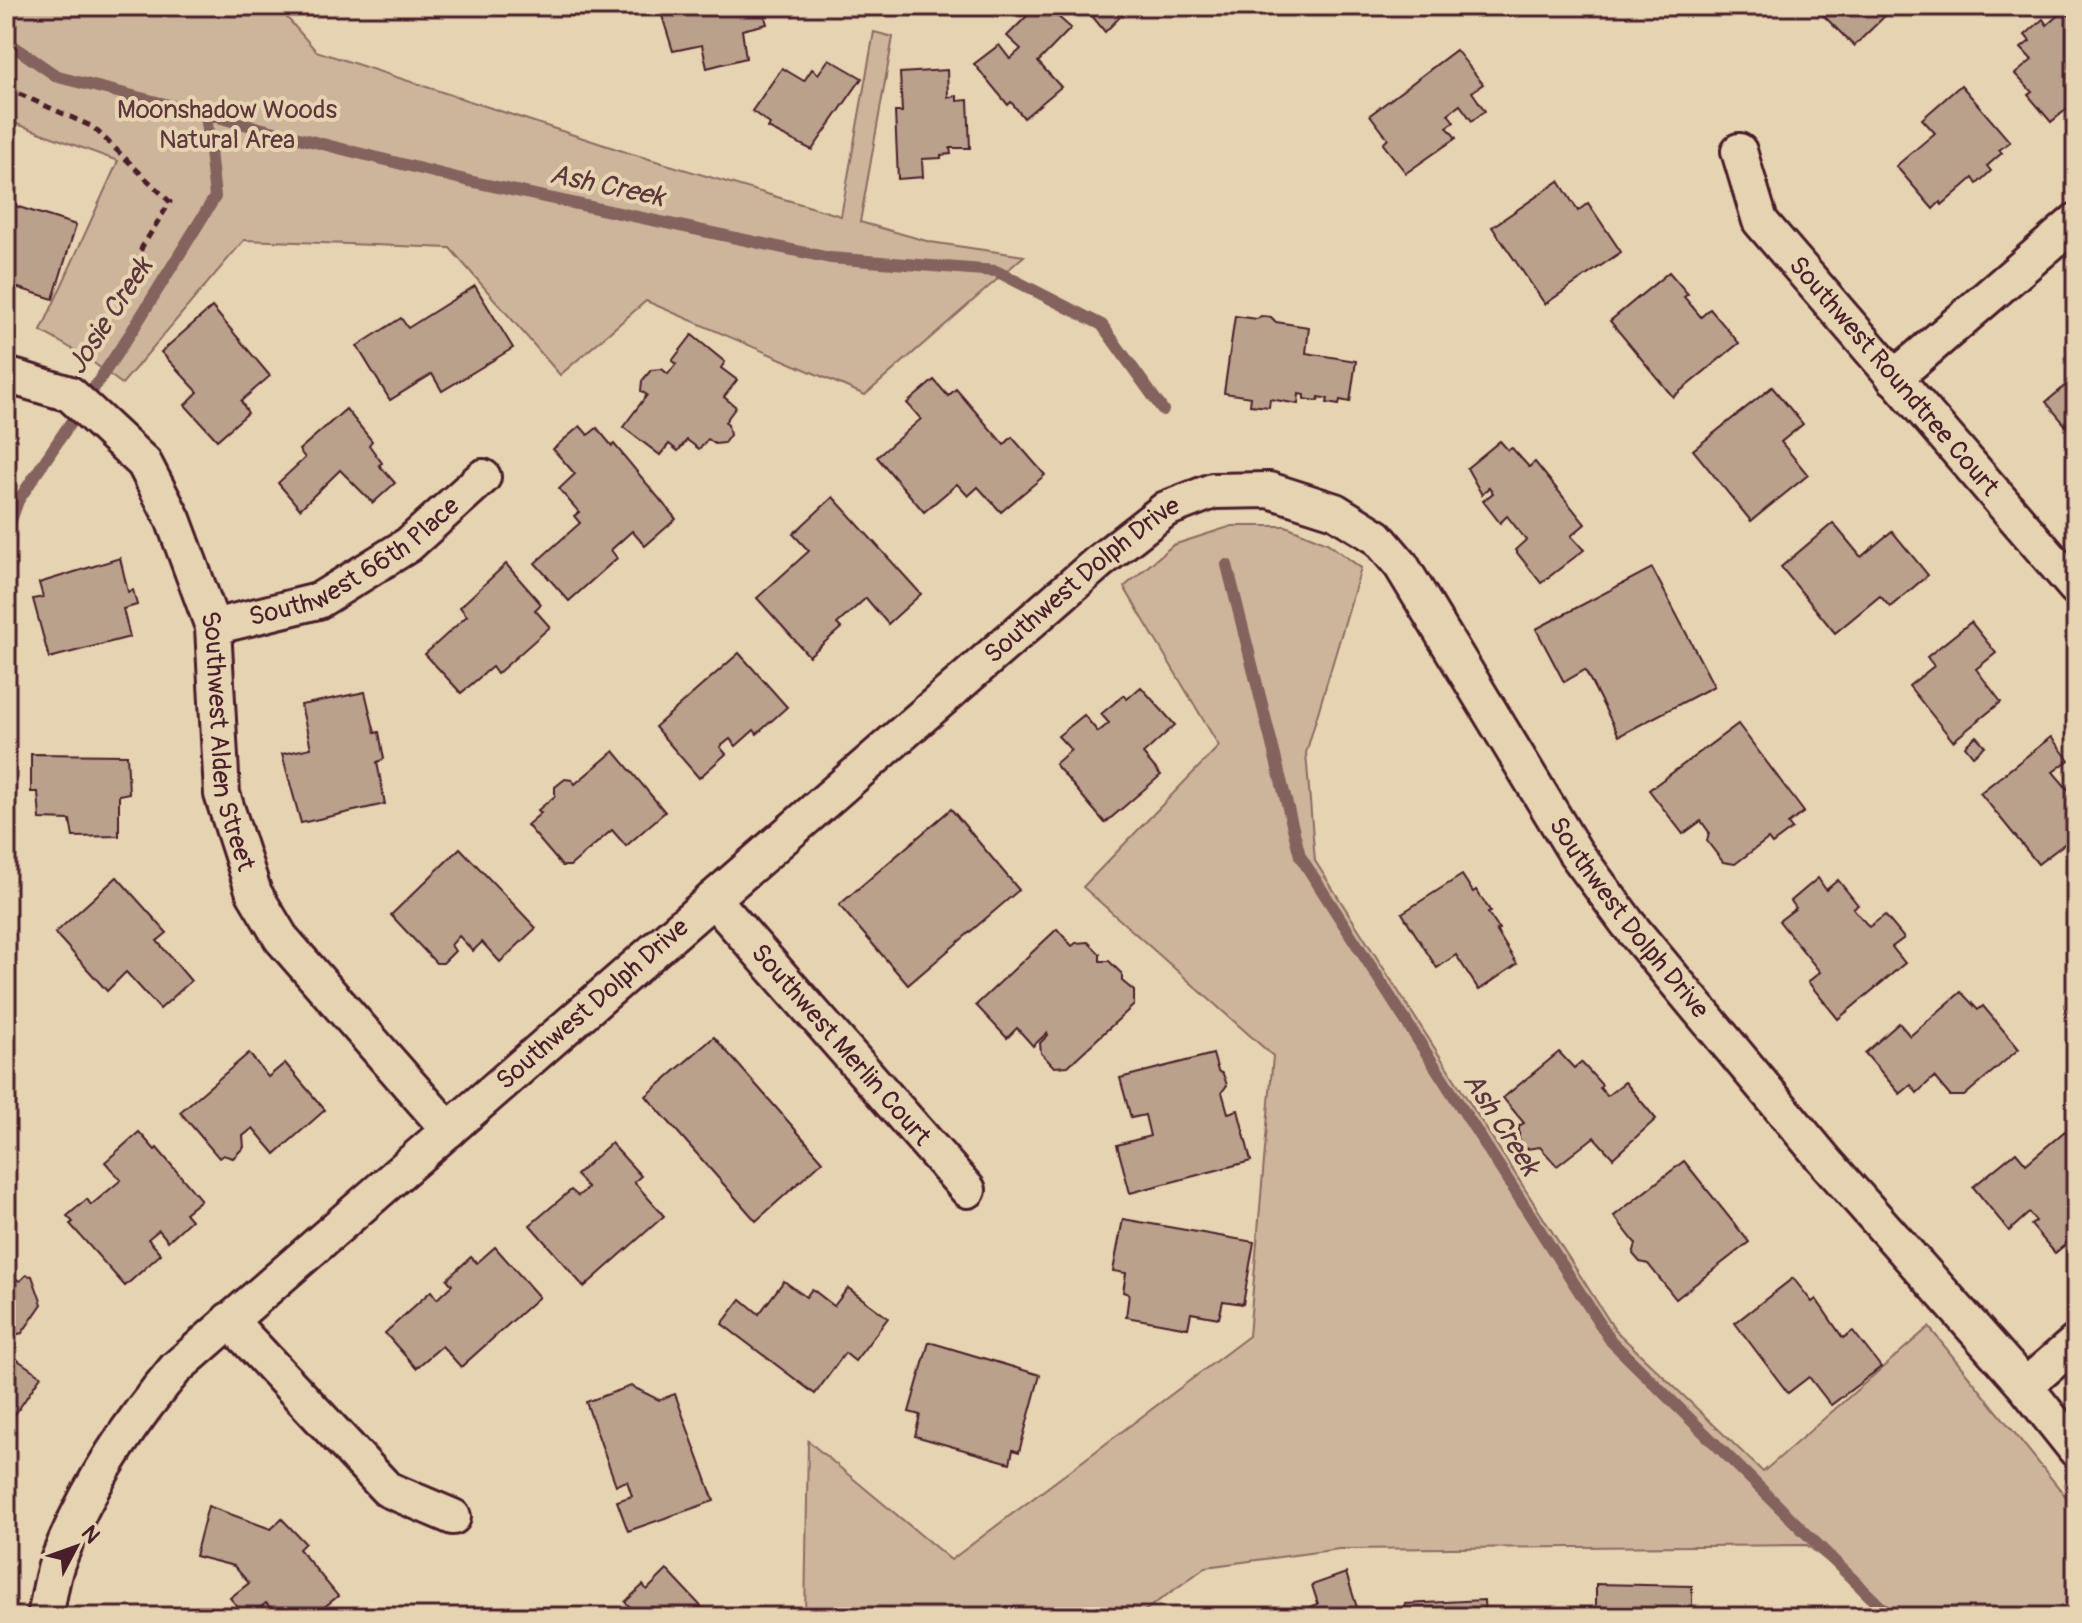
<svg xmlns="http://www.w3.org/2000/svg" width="2082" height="1623" viewBox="0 0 2082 1623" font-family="Pangolin,sans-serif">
	<rect width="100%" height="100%" fill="#e6d3b1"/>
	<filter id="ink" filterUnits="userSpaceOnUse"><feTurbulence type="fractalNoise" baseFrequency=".0125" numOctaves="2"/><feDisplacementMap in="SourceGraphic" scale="16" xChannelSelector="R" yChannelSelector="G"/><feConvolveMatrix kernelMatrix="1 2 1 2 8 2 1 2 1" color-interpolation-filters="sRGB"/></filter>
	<g filter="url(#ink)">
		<g fill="#cdb59b" stroke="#8c6a63" stroke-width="2">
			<polygon points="6,6 277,6 316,51 629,153 841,216 874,32 893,37 860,222 930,242 1024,256 865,395 646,301 560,375 450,248 244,240 122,384 83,355 41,331 118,161 6,120"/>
			<polygon points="1232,526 1286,526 1327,543 1361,568 1306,753 1315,861 1615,1330 1763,1472 1929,1327 2076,1509 2076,1617 1896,1617 1807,1545 1339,1549 1206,1567 1136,1617 805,1617 808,1441 951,1560 1249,1336 1273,1056 1083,887 1219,746 1124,587 1173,545"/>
		</g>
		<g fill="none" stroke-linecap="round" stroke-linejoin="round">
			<g stroke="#84625d" stroke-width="12">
				<polyline points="6,41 58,77 469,181 830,258 996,271 1102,325 1163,410"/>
				<polyline points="6,534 18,501 132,331 215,197 206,114"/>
				<polyline points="1227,565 1300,856 1611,1341 1891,1617"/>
			</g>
		</g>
		<g fill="#baa18c" stroke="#4a1f2b" stroke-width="2">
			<polygon points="659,6 762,6 767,24 742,30 746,58 707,68 702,45 673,51"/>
			<polygon points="1037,6 1046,6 1071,28 1038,62 1061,87 1024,118 1011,102 1008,105 974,64 999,45 1010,59 1021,49 1007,36"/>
			<polygon points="1084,6 1131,6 1105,32"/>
			<polygon points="1833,6 1883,6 1889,12 1854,46 1823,15"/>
			<polygon points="2064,10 2076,23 2076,115 2074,117 2067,109 2051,122 2028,95 2032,92 2015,74 2032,60 2021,48 2030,41 2025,35 2043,19 2047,25"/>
			<polygon points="1456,50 1483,84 1472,92 1485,111 1472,121 1460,105 1448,114 1454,122 1447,127 1456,138 1406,173 1383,144 1388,139 1370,115"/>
			<polygon points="829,59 862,78 812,150 768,128 770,124 752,111 782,68 804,81 812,69 818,74"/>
			<polygon points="947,70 948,97 957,96 957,101 968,100 970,148 950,148 951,154 941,155 941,158 922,159 923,177 898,179 895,112 902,112 900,73"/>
			<polygon points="1961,85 2010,142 1999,150 2002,153 1987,166 1991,171 1977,184 1973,178 1942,205 1940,202 1933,209 1896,166 1935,133 1922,119"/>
			<polygon points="1559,181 1578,211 1588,203 1621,252 1545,304 1492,227"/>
			<polygon points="9,204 76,225 53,299 6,284 6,207"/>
			<polygon points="1669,272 1688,294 1684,297 1701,317 1710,309 1739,343 1673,397 1610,321"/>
			<polygon points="475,286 513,348 442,391 432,374 390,400 357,346 401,318 408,328"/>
			<polygon points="212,307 270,376 241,401 248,413 217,440 185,405 198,392 161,352"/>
			<polygon points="1235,316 1257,319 1261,316 1271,317 1276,322 1309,327 1306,353 1356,361 1350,402 1340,400 1339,405 1327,403 1328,399 1319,397 1318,401 1304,399 1304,395 1299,394 1298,404 1270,399 1269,407 1250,405 1251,397 1224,393"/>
			<polygon points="692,335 725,362 721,368 737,380 724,397 736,407 725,422 728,425 730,435 724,443 715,444 708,439 699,449 687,440 678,451 669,444 660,455 623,427 647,395 641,391 642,381 651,370 662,369 668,374 676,364 672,361"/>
			<polygon points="2076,377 2076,438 2046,402"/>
			<polygon points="934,380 948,396 956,389 1004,445 1012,437 1045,475 1001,512 978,487 968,496 957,484 924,512 877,457 921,419 907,403"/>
			<polygon points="1772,387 1803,424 1781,442 1808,475 1751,521 1693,450"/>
			<polygon points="346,409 372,441 369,445 382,463 379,465 395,483 373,503 340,470 300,509 278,483 305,458 299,450"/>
			<polygon points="580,426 588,435 597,428 612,446 614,444 676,519 645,546 632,531 611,550 617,558 569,601 535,563 580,523 574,516 579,512 559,489 575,474 553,449"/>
			<polygon points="1500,441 1508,450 1512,448 1529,467 1535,462 1585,524 1571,536 1584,550 1541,583 1515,550 1526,540 1507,516 1500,523 1483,501 1493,493 1489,487 1482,495 1467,468"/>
			<polygon points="833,497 921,594 888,624 866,598 837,624 841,628 809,656 757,598 809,551 793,534"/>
			<polygon points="1833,523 1861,557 1892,531 1928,575 1890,607 1880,596 1835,633 1781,567"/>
			<polygon points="120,558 128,592 133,590 137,605 123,609 130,637 49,658 33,599 43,597 39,583"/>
			<polygon points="506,564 541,604 535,610 550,627 497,674 492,667 461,693 425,654 467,616 460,607"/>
			<polygon points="1652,568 1714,686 1619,736 1585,670 1564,682 1536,629"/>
			<polygon points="1971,622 1996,653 1976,669 2001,702 1953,741 1909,686 1934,666 1927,657"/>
			<polygon points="739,653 787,707 757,734 754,730 736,746 730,739 720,747 726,754 699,778 655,727"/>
			<polygon points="1141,687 1175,725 1143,754 1161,775 1105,823 1055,764 1071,750 1058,736 1084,715 1098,732 1109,723 1101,714 1124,695 1127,699"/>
			<polygon points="365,692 375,733 379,732 384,759 377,762 385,804 301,823 282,754 311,748 301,705"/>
			<polygon points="1738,724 1804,812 1788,824 1792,829 1772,844 1768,839 1735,864 1723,862 1707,841 1709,832 1701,821 1683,834 1649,790"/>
			<polygon points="1976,736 1985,746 1973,756 1965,746"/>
			<polygon points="2051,737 2069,760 2053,772 2071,793 2076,789 2076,835 2038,864 1980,793"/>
			<polygon points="614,751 665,812 626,846 612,830 570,866 562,866 527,825 541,813 538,810 555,796 555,787 565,779 572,780 575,784"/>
			<polygon points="31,754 127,755 129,793 119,795 119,836 73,837 70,820 40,819 38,792 31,792"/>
			<polygon points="951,809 1019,890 908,985 839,905"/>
			<polygon points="460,848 536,928 500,962 482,942 473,951 459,936 451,945 455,951 443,963 436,963 391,915"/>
			<polygon points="1462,875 1473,892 1476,890 1491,912 1488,913 1499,929 1496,930 1517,964 1479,990 1456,955 1437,968 1402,913"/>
			<polygon points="117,877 167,933 157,941 191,981 160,1009 126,972 107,991 55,933"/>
			<polygon points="1818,878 1826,890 1838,880 1858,905 1853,908 1869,927 1885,915 1904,938 1892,947 1905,963 1838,1019 1808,982 1820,972 1779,921 1796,908 1791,901"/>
			<polygon points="1057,929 1072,946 1076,943 1088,942 1100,954 1100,961 1109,961 1122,974 1122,981 1134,991 1134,1005 1068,1066 1054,1067 1041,1053 1040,1043 1048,1035 1047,1033 1033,1046 1017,1028 1007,1038 976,1005"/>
			<polygon points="1961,992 1978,1010 1983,1006 2019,1049 1964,1096 1950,1096 1934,1077 1917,1093 1911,1085 1900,1094 1865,1053 1899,1023 1910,1036"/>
			<polygon points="714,1037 823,1161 756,1221 646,1096"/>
			<polygon points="1559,1052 1574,1068 1581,1062 1602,1085 1600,1088 1607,1096 1625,1082 1656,1119 1613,1158 1594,1137 1557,1166 1540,1147 1527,1149 1519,1140 1519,1126 1524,1123 1503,1098"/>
			<polygon points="249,1053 268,1077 285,1063 325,1110 275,1154 253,1128 243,1136 244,1147 233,1158 223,1155 219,1158 180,1112"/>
			<polygon points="1213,1054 1218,1071 1223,1074 1227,1085 1222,1092 1228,1113 1238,1110 1251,1161 1130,1193 1117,1145 1150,1136 1145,1115 1131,1118 1120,1078"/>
			<polygon points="2065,1131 2076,1144 2076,1236 2055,1253 2031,1225 2036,1221 2029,1213 2009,1231 1973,1187 2016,1152 2026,1164"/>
			<polygon points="139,1132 155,1150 157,1148 201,1200 185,1213 191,1220 168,1241 159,1230 148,1239 161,1254 125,1286 70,1224 73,1222 67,1216 87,1199 91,1205 121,1180 105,1162"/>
			<polygon points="611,1143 641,1176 634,1182 664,1216 584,1287 530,1225 571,1190 578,1196 588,1188 576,1175"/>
			<polygon points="1684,1161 1749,1242 1676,1299 1648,1264 1640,1262 1633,1254 1636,1244 1614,1216"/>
			<polygon points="1123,1219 1254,1242 1243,1304 1223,1301 1219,1318 1191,1313 1188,1328 1126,1317 1129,1294 1123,1292 1126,1273 1113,1271"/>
			<polygon points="495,1247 539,1297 461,1367 442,1346 416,1368 385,1333 431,1291 437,1299 452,1285 447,1279 471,1257 477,1263"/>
			<polygon points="6,1274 20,1281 26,1275 32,1276 42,1304 22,1333 6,1337"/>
			<polygon points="1793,1278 1812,1302 1816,1299 1843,1338 1853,1331 1881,1367 1831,1405 1809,1377 1788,1393 1735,1323"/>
			<polygon points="784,1281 806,1297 812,1289 834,1306 848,1288 888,1318 855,1361 845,1353 815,1394 722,1324 741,1299 759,1314"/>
			<polygon points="929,1342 1040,1375 1019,1452 1013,1450 1010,1463 915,1436 920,1415 909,1412"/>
			<polygon points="6,1352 41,1376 14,1416 6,1410"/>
			<polygon points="631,1386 659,1400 675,1394 714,1501 628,1531 617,1501 632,1496 627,1481 616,1485 586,1402"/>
			<polygon points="208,1506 271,1529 282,1519 305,1543 299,1549 338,1596 312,1617 278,1617 266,1603 249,1617 246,1617 230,1598 249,1583 234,1566 195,1556"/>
			<polygon points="667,1570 711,1617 619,1617 630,1607 625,1602 643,1585 647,1590"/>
			<polygon points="1346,1573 1360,1617 1285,1617 1318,1604 1312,1585"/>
			<polygon points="1596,1584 1692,1586 1692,1617 1596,1617"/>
			<polygon points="1484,1600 1485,1617 1406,1617 1405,1604"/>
		</g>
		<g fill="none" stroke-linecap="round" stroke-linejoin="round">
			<defs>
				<g id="street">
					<path id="s1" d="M1739,151L1760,221L2076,588"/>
					<path id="s2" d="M6,375L70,394L144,463L173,519L213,627L222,794L254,893L281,938L449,1130"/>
					<polyline points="1894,378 2076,221"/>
					<path id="s3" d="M213,627L318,601L408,545L483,477"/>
					<path id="s4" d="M713,899L968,1190"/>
					<polyline points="229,1320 387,1489 453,1517"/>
					<polyline points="2025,1386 2076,1342"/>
					<path id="s5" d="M45,1617C49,1599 51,1580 57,1563C85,1490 126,1427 176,1368L1100,561L1166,509L1213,491L1269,490L1335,511L1377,537L1401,565L1575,852L1628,924L1826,1162L2025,1386L2076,1450"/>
				</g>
			</defs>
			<use href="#street" stroke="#4a1f2b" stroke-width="40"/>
			<polyline stroke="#4a1f2b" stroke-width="5" stroke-dasharray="8 6" stroke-linecap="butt" points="6,88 93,127 170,202 142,247 126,293 88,361"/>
			<use href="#street" stroke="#e6d3b1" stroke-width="34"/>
		</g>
	</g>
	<g text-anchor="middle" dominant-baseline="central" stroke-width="8" stroke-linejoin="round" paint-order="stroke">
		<g font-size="26" fill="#5e363c" stroke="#e6d3b1">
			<text x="227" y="110">Moonshadow Woods<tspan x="227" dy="30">Natural Area</tspan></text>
		</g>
		<g font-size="26" fill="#4a1f2b" stroke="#e6d3b1">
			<text stroke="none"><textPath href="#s1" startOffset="278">Southwest Roundtree Court</textPath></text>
			<text stroke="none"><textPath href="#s3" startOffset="158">Southwest 66th Place</textPath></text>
			<text stroke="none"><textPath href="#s5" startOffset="1486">Southwest Dolph Drive</textPath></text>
			<text stroke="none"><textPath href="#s2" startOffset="462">Southwest Alden Street</textPath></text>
			<text stroke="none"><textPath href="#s5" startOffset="2278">Southwest Dolph Drive</textPath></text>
			<text stroke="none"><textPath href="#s5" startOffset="838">Southwest Dolph Drive</textPath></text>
			<text stroke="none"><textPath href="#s4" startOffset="194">Southwest Merlin Court</textPath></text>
		</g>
		<g font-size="28" font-style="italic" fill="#5d353c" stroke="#e6d3b1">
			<text transform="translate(607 186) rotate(12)">Ash Creek</text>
			<text transform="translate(110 316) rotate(-57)">Josie Creek</text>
			<text transform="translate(1501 1124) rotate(57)">Ash Creek</text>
		</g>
	</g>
	<rect width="2082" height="1623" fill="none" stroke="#e6d3b1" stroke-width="32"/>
	<rect x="16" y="16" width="2050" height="1591" fill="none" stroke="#4a1f2b" stroke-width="3" filter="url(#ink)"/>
	<g transform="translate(76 1547) rotate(49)" stroke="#e6d3b1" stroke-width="6" paint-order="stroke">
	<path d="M0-6L14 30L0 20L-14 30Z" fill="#4a1f2b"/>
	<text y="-12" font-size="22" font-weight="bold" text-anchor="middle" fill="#4a1f2b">N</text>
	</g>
</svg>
